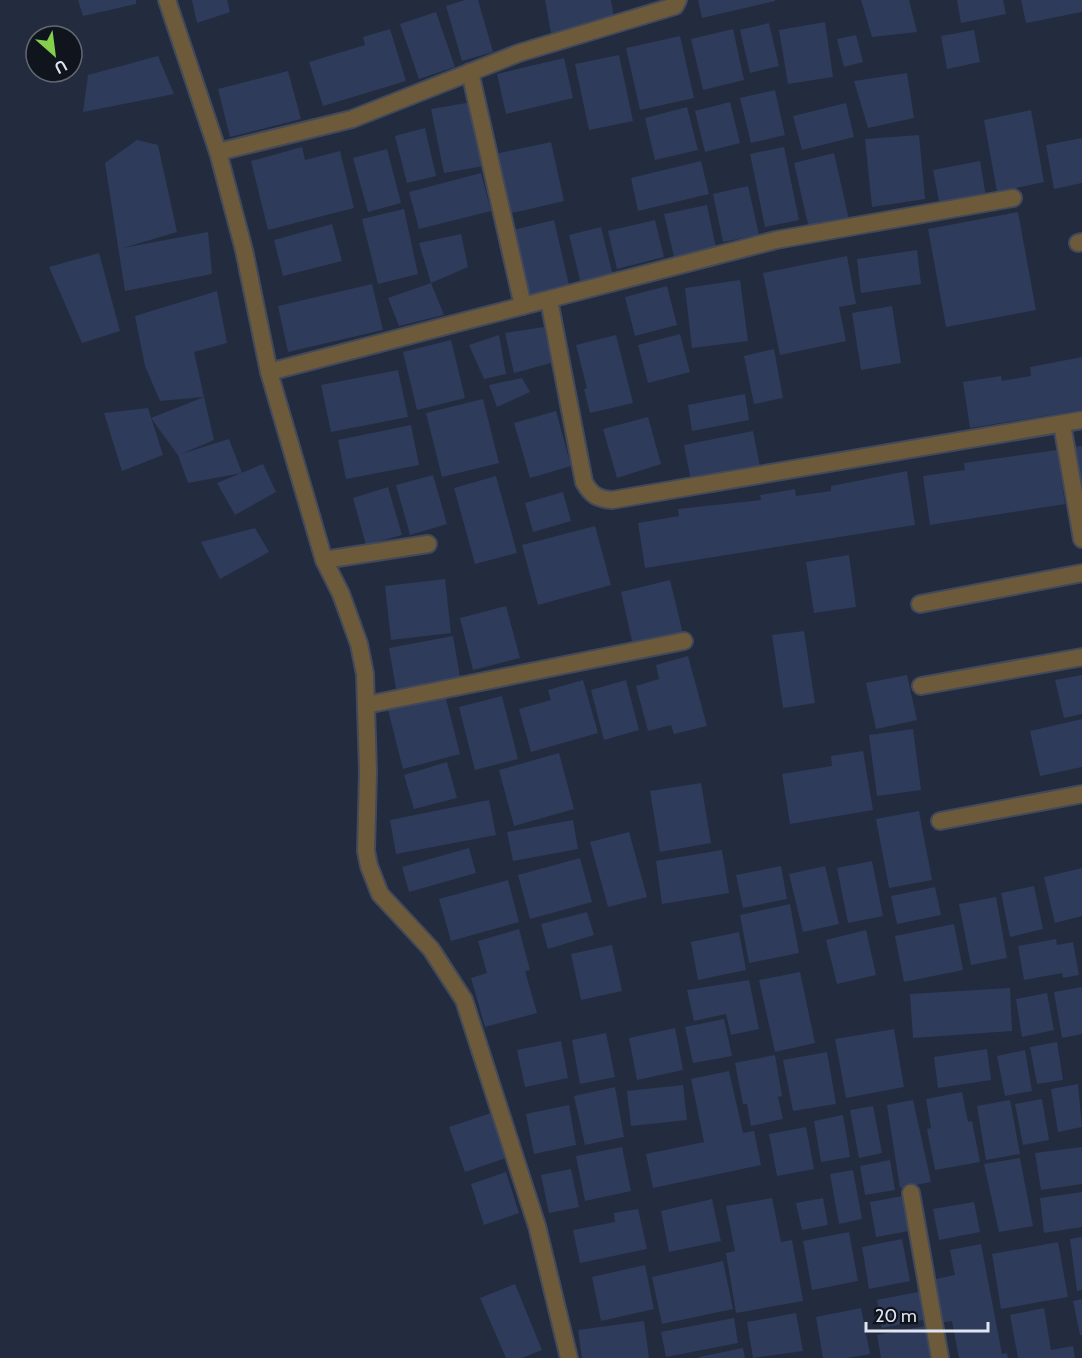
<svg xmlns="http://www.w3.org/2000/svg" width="1082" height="1358" viewBox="0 0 1082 1358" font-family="Cabin,sans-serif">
	<rect width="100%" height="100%" fill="#232b3e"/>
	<g fill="#2e3b5b">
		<polygon points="78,0 136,0 136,4 83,16"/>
		<polygon points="192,0 227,0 230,12 197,23"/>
		<polygon points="465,0 478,0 493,52 462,61 446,6"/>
		<polygon points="545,0 611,0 615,23 551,33"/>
		<polygon points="698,0 775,0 775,1 702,18"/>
		<polygon points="861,0 909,0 917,32 872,37"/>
		<polygon points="957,0 1003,0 1006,14 961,23"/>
		<polygon points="1021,0 1082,0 1082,12 1026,23"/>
		<polygon points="436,12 455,67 419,79 400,24"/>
		<polygon points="825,22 833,77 788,84 779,30"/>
		<polygon points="769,23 779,66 750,73 740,30"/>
		<polygon points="390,29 406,81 323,106 309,62 365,45 363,37"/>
		<polygon points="733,29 744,80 703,90 691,39"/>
		<polygon points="974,30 980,62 947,69 941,36"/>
		<polygon points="856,35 863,62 844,67 837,39"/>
		<polygon points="680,36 694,98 640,110 626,48"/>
		<polygon points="619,55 633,121 589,130 575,64"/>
		<polygon points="158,56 174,94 83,112 88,75"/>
		<polygon points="564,58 573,98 506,114 497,74"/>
		<polygon points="288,71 301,119 230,137 218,89"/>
		<polygon points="907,73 914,118 868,128 854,81"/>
		<polygon points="775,90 785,135 751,143 740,98"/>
		<polygon points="472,102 484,166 444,173 431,109"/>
		<polygon points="730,102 740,143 705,152 695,111"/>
		<polygon points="846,103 854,137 802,150 793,116"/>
		<polygon points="687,107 698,150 655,160 645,118"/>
		<polygon points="1031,110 1044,182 997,192 984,120"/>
		<polygon points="425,128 436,176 407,183 395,136"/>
		<polygon points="919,135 925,199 872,207 865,139"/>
		<polygon points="1082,138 1082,183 1054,189 1046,145"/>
		<polygon points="137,140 158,145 177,232 123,248 208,232 212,274 125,291 105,163"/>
		<polygon points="551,142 564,201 508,214 495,154"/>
		<polygon points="302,147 305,160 340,151 354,208 268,230 251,161"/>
		<polygon points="784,147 799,220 765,227 750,154"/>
		<polygon points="387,149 401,203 368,212 353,158"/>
		<polygon points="834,153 849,220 809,229 794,163"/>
		<polygon points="701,161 709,194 638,211 631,178"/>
		<polygon points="980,161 986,197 940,206 933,170"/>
		<polygon points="481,173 491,211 419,229 409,192"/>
		<polygon points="748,186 759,235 723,242 713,194"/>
		<polygon points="707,205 716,248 674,257 664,214"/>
		<polygon points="404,209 418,274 378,284 362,219"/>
		<polygon points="1018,212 1036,310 946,327 928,229"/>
		<polygon points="554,220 569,285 529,295 513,230"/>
		<polygon points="655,220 664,257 617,269 608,231"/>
		<polygon points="332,224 342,261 283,276 274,240"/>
		<polygon points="601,227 613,276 581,284 569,235"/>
		<polygon points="461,234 468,267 431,283 419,243"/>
		<polygon points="917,250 921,284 861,293 857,259"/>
		<polygon points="99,253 120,331 82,343 49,267"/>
		<polygon points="847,256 856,304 839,307 846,341 780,355 763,273"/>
		<polygon points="740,280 748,341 692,348 685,288"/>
		<polygon points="431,283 444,315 399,326 388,298"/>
		<polygon points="372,284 383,330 288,352 278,306"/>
		<polygon points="667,286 677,325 635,336 625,297"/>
		<polygon points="217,291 227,343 194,352 204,397 160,401 145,366 135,316"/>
		<polygon points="892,306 901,363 861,370 852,313"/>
		<polygon points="544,327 551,363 514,373 505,333"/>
		<polygon points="680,334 690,372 648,383 638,345"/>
		<polygon points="499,335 506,374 484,379 469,345"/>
		<polygon points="616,335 633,403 590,413 584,389 587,388 576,345"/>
		<polygon points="451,340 465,398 417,410 403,352"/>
		<polygon points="774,349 783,398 754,404 744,356"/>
		<polygon points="1082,357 1082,410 970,428 963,382 1001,376 1002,381 1031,376 1030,367"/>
		<polygon points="398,370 408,417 331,432 321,385"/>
		<polygon points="522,378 530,392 497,407 489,385"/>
		<polygon points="745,394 749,420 692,431 688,405"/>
		<polygon points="204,397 214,440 181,454 229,439 242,473 188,483 178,455 151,418"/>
		<polygon points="483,399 499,463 442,477 426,413"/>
		<polygon points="148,408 163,455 122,471 104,413"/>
		<polygon points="556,411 571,466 530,478 514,423"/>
		<polygon points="648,417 661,464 617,478 603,429"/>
		<polygon points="411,425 419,465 346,479 338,440"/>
		<polygon points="753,431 760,467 691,481 684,445"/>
		<polygon points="1082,446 1082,507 1070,447"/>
		<polygon points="1057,450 1065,504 930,525 923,476 965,470 964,463"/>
		<polygon points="263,464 276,492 235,515 217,483"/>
		<polygon points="907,471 915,525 645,568 638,523 679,516 678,509 761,500 760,495 795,489 796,496 831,491 831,486"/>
		<polygon points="433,475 447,524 410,535 396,485"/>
		<polygon points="496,476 517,553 475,564 454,488"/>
		<polygon points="388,487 402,535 366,545 353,498"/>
		<polygon points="563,492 571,521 533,532 525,503"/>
		<polygon points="595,526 611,585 538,605 522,545"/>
		<polygon points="255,528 269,552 220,579 201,542"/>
		<polygon points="849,555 856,607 814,613 806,562"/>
		<polygon points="445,579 451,633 391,640 385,586"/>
		<polygon points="670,580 684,638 634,650 621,592"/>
		<polygon points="506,606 520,658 473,670 460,618"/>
		<polygon points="804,631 815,703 783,708 772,635"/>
		<polygon points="453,636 460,677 396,689 389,648"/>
		<polygon points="688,656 707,726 674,734 671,725 648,731 636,686 659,679 656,665"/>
		<polygon points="907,675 917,720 876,729 866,683"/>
		<polygon points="1082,675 1082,714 1064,718 1055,680"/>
		<polygon points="583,680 598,733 531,752 519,709 551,700 548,690"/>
		<polygon points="626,680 639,730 604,740 591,690"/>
		<polygon points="444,691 460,754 403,769 387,706"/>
		<polygon points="502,696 518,759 475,770 459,707"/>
		<polygon points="1082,719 1082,767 1040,776 1030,731"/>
		<polygon points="913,729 921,790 877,796 869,735"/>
		<polygon points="863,751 873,810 790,824 782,774 832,766 831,756"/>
		<polygon points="559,753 574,809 514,826 499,770"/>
		<polygon points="447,762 457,798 414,809 404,775"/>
		<polygon points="701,783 711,843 660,852 650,791"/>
		<polygon points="489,800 496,835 396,854 390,820"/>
		<polygon points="919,811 932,880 889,888 876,819"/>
		<polygon points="573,820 578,849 513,861 507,832"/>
		<polygon points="629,832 647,897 608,907 590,842"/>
		<polygon points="469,848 476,873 409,892 402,867"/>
		<polygon points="722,850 729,893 662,904 656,861"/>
		<polygon points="580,858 592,902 530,919 518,875"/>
		<polygon points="872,861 883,916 848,923 837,868"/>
		<polygon points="781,866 787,899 743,908 736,875"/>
		<polygon points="825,866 839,924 803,932 789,874"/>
		<polygon points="1082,868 1082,916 1055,923 1044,877"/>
		<polygon points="508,880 519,922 451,941 439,899"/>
		<polygon points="1034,886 1043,929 1010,937 1001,893"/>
		<polygon points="935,887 941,915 897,924 891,896"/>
		<polygon points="996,897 1007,958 971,965 959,904"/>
		<polygon points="790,904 799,953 749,963 740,915"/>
		<polygon points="587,912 594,935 548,949 541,924"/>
		<polygon points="954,924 963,970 904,982 895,936"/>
		<polygon points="519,929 530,970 525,971 537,1013 485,1027 471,978 487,973 478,941"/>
		<polygon points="866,930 876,975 837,984 826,940"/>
		<polygon points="739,932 746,970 698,980 691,942"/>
		<polygon points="1056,939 1057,945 1073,942 1079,975 1063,978 1062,973 1024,980 1018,946"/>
		<polygon points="612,945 622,991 581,1000 571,954"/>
		<polygon points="800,972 815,1043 775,1052 759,980"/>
		<polygon points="749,980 759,1029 731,1035 726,1014 694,1021 687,990"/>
		<polygon points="1082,987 1082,1034 1062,1038 1054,992"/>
		<polygon points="1010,988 1012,1031 913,1038 910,994"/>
		<polygon points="1047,993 1054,1030 1022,1037 1016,999"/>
		<polygon points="724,1019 732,1056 693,1063 685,1027"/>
		<polygon points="675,1028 683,1070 637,1080 629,1038"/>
		<polygon points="894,1029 904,1087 846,1098 835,1039"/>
		<polygon points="606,1033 615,1077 580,1084 572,1040"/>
		<polygon points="561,1041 568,1078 525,1087 517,1050"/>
		<polygon points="1057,1042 1063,1080 1037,1084 1030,1047"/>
		<polygon points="987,1049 991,1080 938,1088 934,1057"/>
		<polygon points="1025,1050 1032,1091 1005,1096 997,1056"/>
		<polygon points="827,1052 836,1104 793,1111 783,1060"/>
		<polygon points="775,1055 782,1096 778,1097 783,1119 751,1126 747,1104 743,1104 735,1063"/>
		<polygon points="729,1071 743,1133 754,1131 761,1165 653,1188 646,1154 704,1142 691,1079"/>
		<polygon points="1078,1084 1082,1127 1058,1132 1051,1089"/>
		<polygon points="683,1085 687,1120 631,1126 627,1091"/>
		<polygon points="615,1087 624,1137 585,1145 574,1096"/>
		<polygon points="962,1092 968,1122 972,1121 980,1162 935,1170 927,1129 931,1128 926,1099"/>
		<polygon points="1042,1099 1049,1140 1023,1145 1015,1104"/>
		<polygon points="913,1100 931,1182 900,1188 887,1105"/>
		<polygon points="1010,1100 1020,1154 986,1160 977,1106"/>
		<polygon points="569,1105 576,1145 534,1154 526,1114"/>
		<polygon points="873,1106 882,1153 859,1158 850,1110"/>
		<polygon points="491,1113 506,1158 465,1172 449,1127"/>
		<polygon points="843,1115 850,1157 821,1162 814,1121"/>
		<polygon points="806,1127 814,1169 777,1176 769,1134"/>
		<polygon points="622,1147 631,1191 585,1201 576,1156"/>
		<polygon points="1082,1147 1082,1184 1041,1190 1035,1153"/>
		<polygon points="1020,1158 1033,1226 999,1232 984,1164"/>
		<polygon points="890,1160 895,1190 865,1195 860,1166"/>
		<polygon points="571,1169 579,1207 549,1213 541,1175"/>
		<polygon points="853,1170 862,1219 839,1224 830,1174"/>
		<polygon points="506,1172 519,1213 484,1225 471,1184"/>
		<polygon points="1082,1192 1082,1227 1044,1233 1040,1198"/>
		<polygon points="903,1196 909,1231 876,1237 870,1202"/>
		<polygon points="772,1198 781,1242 792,1240 803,1301 736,1313 726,1253 735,1251 726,1206"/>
		<polygon points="823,1198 828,1225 802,1230 796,1203"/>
		<polygon points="712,1199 721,1241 669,1252 661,1211"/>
		<polygon points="974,1202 980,1232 939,1240 933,1209"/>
		<polygon points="638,1209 647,1249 580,1263 573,1230 615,1222 614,1213"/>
		<polygon points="849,1232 858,1281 812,1290 803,1241"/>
		<polygon points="1082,1237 1082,1290 1077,1291 1070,1239"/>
		<polygon points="902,1239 910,1281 869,1289 862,1247"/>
		<polygon points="1058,1242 1068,1297 1001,1309 992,1254"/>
		<polygon points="981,1244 1002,1354 1007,1353 1008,1358 959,1358 952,1321 939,1323 931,1280 955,1275 950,1250"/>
		<polygon points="723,1261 733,1309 662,1324 652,1277"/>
		<polygon points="645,1265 654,1309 601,1321 592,1277"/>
		<polygon points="515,1284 542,1350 522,1358 506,1358 480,1298"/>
		<polygon points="923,1291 928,1319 882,1328 877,1300"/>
		<polygon points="1082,1299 1082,1335 1080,1335 1073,1301"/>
		<polygon points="861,1308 870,1354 848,1358 823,1358 816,1317"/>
		<polygon points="1044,1308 1051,1350 1073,1346 1075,1358 1018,1358 1010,1315"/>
		<polygon points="796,1313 803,1351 753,1358 747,1322"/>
		<polygon points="734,1318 738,1343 666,1357 661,1332"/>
		<polygon points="644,1321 649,1358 582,1358 578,1330"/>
		<polygon points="925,1326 931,1358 881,1358 877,1335"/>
		<polygon points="743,1348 745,1358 699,1358 699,1357"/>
	</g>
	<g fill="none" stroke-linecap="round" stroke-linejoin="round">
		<defs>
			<g id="minor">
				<polyline points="167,0 218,152 244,250 269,372 324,560 341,594 359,644 365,674 368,772 366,851 369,866 380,894 431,949 464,1000 537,1226 569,1358"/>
				<polyline points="470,72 523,306"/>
				<polyline points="218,152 352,119 519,53 675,6 678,0"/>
				<polyline points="1078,243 1082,242"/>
				<path d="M549,300L584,482C591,495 598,499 612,500L1082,420"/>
				<polyline points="269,372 776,240 1013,198"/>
				<polyline points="1062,424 1082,539"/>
				<polyline points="324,560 428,544"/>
				<polyline points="920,604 1082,573"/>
				<polyline points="921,686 1082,657"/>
				<polyline points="366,705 684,641"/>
				<polyline points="940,821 1082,794"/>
				<polyline points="911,1193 940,1358"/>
			</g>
		</defs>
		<use href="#minor" stroke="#41495b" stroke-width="20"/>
		<use href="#minor" stroke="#6d5a3a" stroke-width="16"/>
	</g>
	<g transform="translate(54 54) rotate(152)"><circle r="28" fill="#10141d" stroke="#636872" stroke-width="1.5"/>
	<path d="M0-4.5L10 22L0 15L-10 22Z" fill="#85cf4c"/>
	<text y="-9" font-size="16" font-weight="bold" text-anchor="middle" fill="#dfe5f1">U</text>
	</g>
	<path d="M866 1322v9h122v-9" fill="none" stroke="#dfe5f1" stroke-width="3"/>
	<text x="875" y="1322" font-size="18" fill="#dfe5f1" stroke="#10141d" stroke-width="4.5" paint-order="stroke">20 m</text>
</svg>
